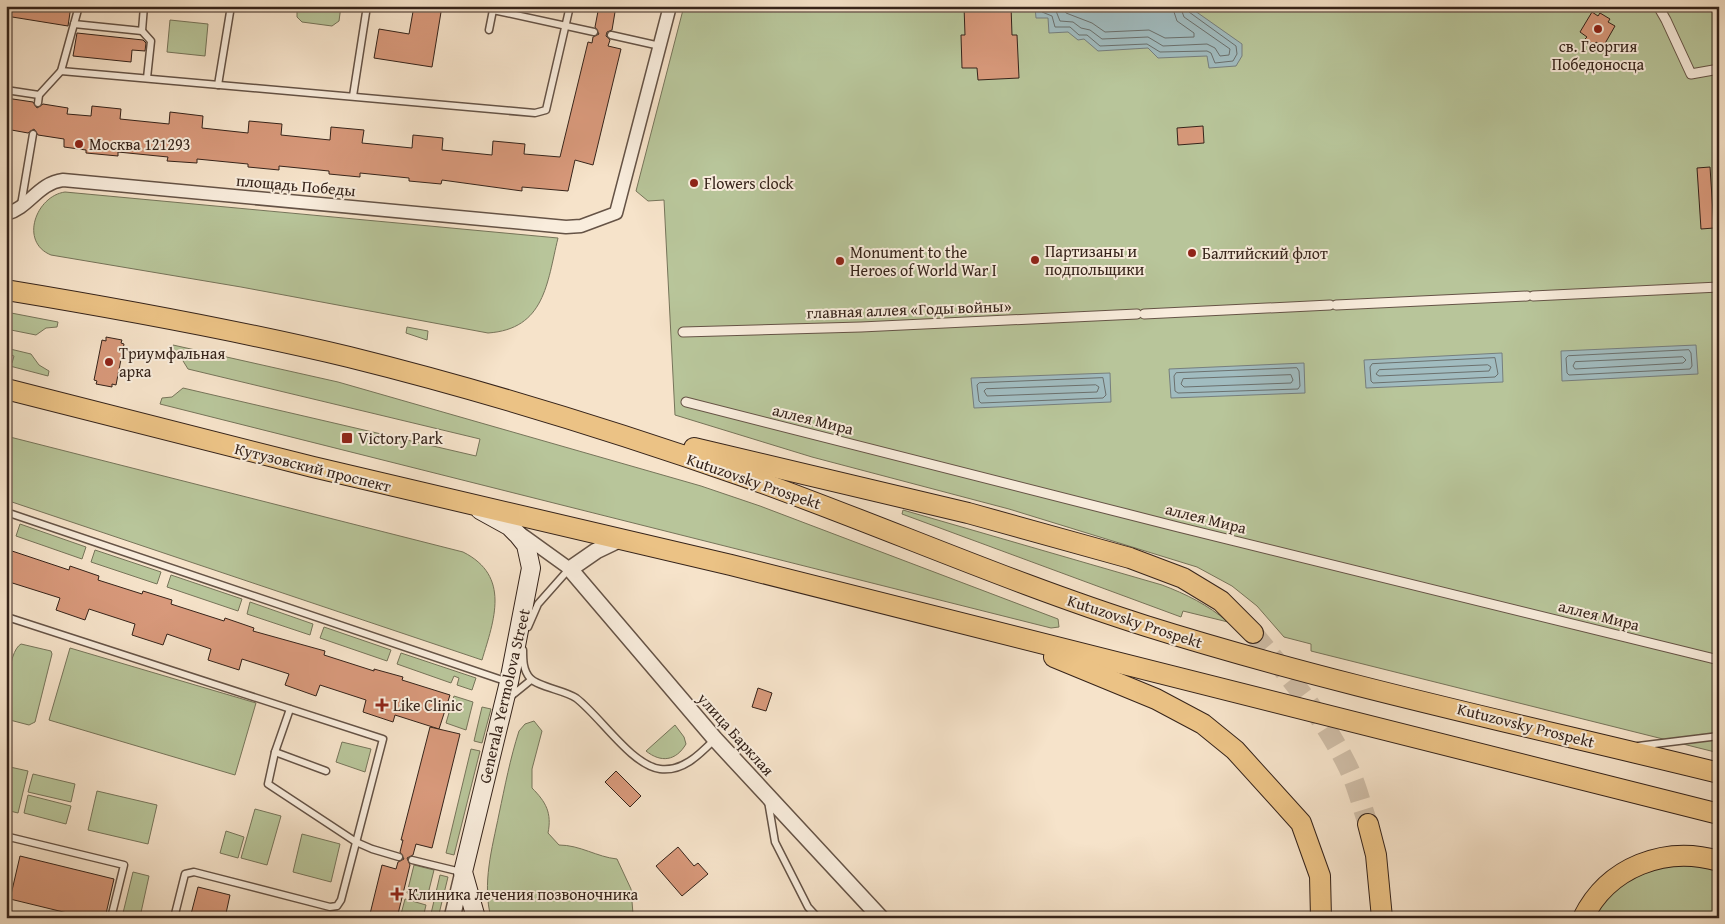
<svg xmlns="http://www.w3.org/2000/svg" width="1725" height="924" viewBox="0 0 1725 924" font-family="'Gentium Book Plus',serif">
	<rect width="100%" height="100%" fill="#f6e3ca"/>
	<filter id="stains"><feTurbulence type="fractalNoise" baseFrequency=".004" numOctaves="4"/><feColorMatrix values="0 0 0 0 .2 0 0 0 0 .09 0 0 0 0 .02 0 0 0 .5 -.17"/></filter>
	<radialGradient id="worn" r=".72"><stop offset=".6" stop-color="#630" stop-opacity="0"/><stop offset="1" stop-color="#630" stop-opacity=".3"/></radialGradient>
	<g fill="#b8c59a" stroke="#76745a">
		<polygon points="297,6 341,6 339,21 332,26 302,22 297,17"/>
		<polygon points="684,6 1719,6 1719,753 1311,651 1311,644 1284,637 1257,606 1232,586 1197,567 1009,509 812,457 675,415 664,200 648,201 636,191"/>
		<polygon points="170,20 208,24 205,56 167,52"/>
		<path d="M65,192L558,238C547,283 545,329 488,333L241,287L51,255C19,242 36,196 65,192Z"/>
		<polygon points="6,312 58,322 57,327 46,328 36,335 6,329"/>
		<polygon points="407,327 428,331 427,340 406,333"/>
		<polygon points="173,345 338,382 701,486 760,506 1058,619 1059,627 1051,628 160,404 162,398 172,397 183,388 476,456 480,439 188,369 180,356 172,352"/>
		<polygon points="6,348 31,354 39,365 49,371 48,376 6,365 6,362 12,363 14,356 6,354"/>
		<path d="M6,436L463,552C511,576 494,620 482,660L6,500Z"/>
		<path d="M903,510L1162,585C1186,594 1208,605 1228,622L1183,611L1181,617L902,514Z"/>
		<polygon points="20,524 86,547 82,559 16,536"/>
		<polygon points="95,550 161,572 157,584 91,562"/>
		<polygon points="171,575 242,599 238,611 167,587"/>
		<polygon points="250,602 313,624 310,635 247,614"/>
		<polygon points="324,627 391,650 387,661 320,638"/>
		<path d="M21,644L51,651L52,654L35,722L29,725L6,719C6,703 7,652 21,644Z"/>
		<polygon points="70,648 256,703 235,775 49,720"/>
		<polygon points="401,653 476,678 472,690 457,685 459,678 454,676 451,683 397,664"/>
		<polygon points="454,696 473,702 466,730 446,723"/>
		<polygon points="482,707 491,709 482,743 474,741"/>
		<path d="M534,721L542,731L532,769V788C546,802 552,813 548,833L559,845C580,845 597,857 617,859L631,889L633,914L638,918H491C482,883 492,849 499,814C505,786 510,759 519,731L525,724Z"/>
		<path d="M675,725L684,737L686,744C676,761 661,763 646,751Z"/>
		<polygon points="342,742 371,749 365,772 336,762"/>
		<polygon points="471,749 480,751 454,855 446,853"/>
		<polygon points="10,767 28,771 18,813 6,810 6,782"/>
		<polygon points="33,774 75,784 71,802 28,792"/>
		<polygon points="97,791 157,805 148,844 88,830"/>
		<polygon points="28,795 71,806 66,824 24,813"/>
		<polygon points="255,809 281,816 267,865 241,858"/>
		<polygon points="226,831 244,837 238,858 220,853"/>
		<polygon points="302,834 340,844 331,882 293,872"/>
		<polygon points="1694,864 1719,871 1719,918 1591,918 1607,892 1642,868"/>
		<polygon points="414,865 434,870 427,898 407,893"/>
		<polygon points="133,872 149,876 140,917 123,913"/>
		<polygon points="440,875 448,877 438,918 430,918"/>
		<polygon points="405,899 426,905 423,918 400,918"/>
	</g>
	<g fill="#a1bcc0" stroke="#767f7e">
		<polygon points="1021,6 1188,6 1242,44 1242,56 1236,66 1209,68 1207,56 1158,58 1148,48 1098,51 1084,39 1078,40 1068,32 1049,33 1048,18 1036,18 1035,7 1022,9"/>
		<polygon points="1696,345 1698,374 1562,381 1561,351"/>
		<polygon points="1502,353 1503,382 1366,388 1364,360"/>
		<polygon points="1304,363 1305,393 1171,398 1169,369"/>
		<polygon points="1110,373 1111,402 974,408 971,378"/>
	</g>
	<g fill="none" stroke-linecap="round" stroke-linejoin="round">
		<g stroke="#6b706d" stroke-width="1">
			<polyline points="1040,6 1042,12 1052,16 1055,27 1070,27 1079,35 1087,35 1100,46 1147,44 1160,52 1207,51 1211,53 1215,63 1233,61 1237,54 1236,46 1189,12 1186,6"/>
			<polyline points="1047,6 1056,11 1060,21 1073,22 1081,28 1090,30 1102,39 1148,37 1163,46 1207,44 1215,48 1220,56 1229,55 1230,49 1184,17 1180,6"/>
			<polyline points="1062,6 1066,13 1092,23 1105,32 1149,30 1165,38 1194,37 1194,33 1177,21 1172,6"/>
			<polygon points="1689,350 1691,353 1692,366 1690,369 1569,375 1567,373 1566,358 1568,356"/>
			<polygon points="1683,357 1686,360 1683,363 1575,369 1573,366 1575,362"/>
			<polygon points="1495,358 1498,374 1495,377 1373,383 1371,381 1370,367 1372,364"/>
			<polygon points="1488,365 1491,367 1489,371 1379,376 1376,374 1379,370"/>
			<polygon points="1297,368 1299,371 1300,386 1298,389 1178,393 1175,391 1174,376 1176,373"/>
			<polygon points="1291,375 1293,380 1291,383 1184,387 1181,384 1183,379"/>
			<polygon points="1103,378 1106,395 1103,398 981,403 979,401 977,385 979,383"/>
			<polygon points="1096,385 1099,387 1097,392 987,396 984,391 986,389"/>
		</g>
	</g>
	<g fill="#d8997b" stroke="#35231a">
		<polygon points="6,6 71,6 68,26 6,16"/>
		<polygon points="414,6 442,6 432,67 374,58 379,29 409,34"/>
		<polygon points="599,6 616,6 612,30 607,32 606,36 610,40 608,46 621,49 593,165 575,160 568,191 522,187 522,191 442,180 441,184 409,181 409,178 360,173 360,177 329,174 329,171 279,166 279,170 248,167 248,164 197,159 197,163 167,161 168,157 118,152 118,156 86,153 86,150 64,147 64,139 38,135 34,129 28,133 6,129 6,98 33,102 37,108 43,104 68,108 67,114 91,116 92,106 121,109 120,119 169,124 170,112 203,116 202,128 248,133 249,121 282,124 281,135 330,140 331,127 364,130 362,143 412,148 413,135 443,138 442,150 492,155 493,141 525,144 524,154 560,157 588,42 592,43 593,37 599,34 595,27"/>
		<polygon points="964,6 1011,6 1012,35 1017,35 1019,78 978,80 977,68 962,68 961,35 965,35"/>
		<polygon points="1592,12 1598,16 1600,13 1610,19 1608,22 1615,26 1603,47 1596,42 1594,45 1585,39 1587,37 1580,32"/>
		<polygon points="77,33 143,40 146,43 145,51 132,50 131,62 73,56"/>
		<polygon points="1203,126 1204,143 1178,145 1177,128"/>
		<polygon points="1710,167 1714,228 1701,229 1697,168"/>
		<polygon points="106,337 122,340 121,343 124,344 116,385 112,384 112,387 96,384 97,381 94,380 102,340 106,341"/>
		<polygon points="6,549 69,570 70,566 99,576 98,580 142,594 143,591 172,600 171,604 224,621 225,618 254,628 253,631 325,651 324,655 374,671 374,669 403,677 402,680 450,695 439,729 395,715 393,722 363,712 366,700 320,685 316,696 285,685 289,674 242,659 239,670 208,660 211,649 167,634 163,645 132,635 135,624 89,609 85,620 56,610 60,598 6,581"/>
		<polygon points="758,688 772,693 766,711 752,707"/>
		<polygon points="430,727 460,734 432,848 416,844 413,855 407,858 410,865 397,918 369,918 382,865 396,869 398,862 404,859 400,852 403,840 401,840"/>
		<polygon points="616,771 641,796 630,807 605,782"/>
		<polygon points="678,847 694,866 698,863 708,874 682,896 656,866"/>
		<polygon points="20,856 114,879 105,918 88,918 10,899"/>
		<polygon points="198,887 230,895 225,918 190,918"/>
	</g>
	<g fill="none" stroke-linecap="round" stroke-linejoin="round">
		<path stroke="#cfbda7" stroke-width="20" stroke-dasharray="20 10" stroke-linecap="butt" d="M1253,633C1287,674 1322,715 1346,763C1356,782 1361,804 1368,824"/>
		<defs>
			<g id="service">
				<polyline points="74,24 142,31 144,6"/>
				<polyline points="489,30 493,10 594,32"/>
				<polyline points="142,31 151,41 147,78"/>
				<polyline points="611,35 660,46"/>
				<polyline points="61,71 79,6"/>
				<polyline points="218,85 231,6"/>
				<polyline points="6,90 39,95"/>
				<polyline points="353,96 367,6"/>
				<polyline points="38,103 39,95 61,71 535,113 546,110 570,6"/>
				<polyline points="21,205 33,134"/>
				<polyline points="6,512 508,682"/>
				<polyline points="6,621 7,617 383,739 341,900 337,906 330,907 194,872 185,874 174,918"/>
				<polyline points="528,627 538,604 569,569"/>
				<path d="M523,650C523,660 523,670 530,678C538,687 564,690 576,698C600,716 631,765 660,769C683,772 700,754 715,739"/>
				<polyline points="510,697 531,680"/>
				<polyline points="290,709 275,752 268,784 356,842 372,849 399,857"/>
				<polyline points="1638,746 1719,736"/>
				<polyline points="275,752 326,771"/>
				<polyline points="768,801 775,842 808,907 818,918"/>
				<polyline points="6,848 9,837 124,865 111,918"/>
				<polyline points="412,860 461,872"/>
			</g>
			<g id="pedestrian">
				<polyline points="1658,6 1666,20 1691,74 1719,69"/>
				<polyline points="1533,296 1719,287"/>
				<polyline points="1336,305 1527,296"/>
				<polyline points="1144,314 1330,305"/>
				<polyline points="683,332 861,327 1137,314"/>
				<polyline points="686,402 1178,527 1719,660"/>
			</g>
			<g id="minor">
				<path d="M6,214C29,208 38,183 63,180L566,227L581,226L616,213L670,6"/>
				<polyline points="520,533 570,569"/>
			</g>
			<g id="tertiary">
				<polyline points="621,539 596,551 570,569 715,739 881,918"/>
				<polyline points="452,918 463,872"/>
			</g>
			<polyline id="secondary" points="476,918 463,872 509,682 531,568 526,545 518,535 509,526 480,510"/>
			<g id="primary">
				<path d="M6,290C121,309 236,330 349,357C482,390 614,431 743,476C878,524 1010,583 1146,626C1334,685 1528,726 1719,773"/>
				<polyline points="6,389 313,467 731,565 1719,814"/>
				<polyline points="694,448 968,513 1130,558 1183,578 1221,601 1253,633"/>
				<polyline points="1054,657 1156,699 1203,724 1235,750 1301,823 1320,876 1321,918"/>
				<polyline points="1368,824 1376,855 1382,918"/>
				<path d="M1583,918C1608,867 1665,845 1719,861"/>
			</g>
		</defs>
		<use href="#service" stroke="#655346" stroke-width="9"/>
		<use href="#pedestrian" stroke="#655346" stroke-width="11"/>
		<use href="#minor" stroke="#655346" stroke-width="15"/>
		<use href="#tertiary" stroke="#655346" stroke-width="18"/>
		<use href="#secondary" stroke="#35231a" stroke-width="20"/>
		<use href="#primary" stroke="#35231a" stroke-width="22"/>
		<use href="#service" stroke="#f9eddd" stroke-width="6"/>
		<use href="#pedestrian" stroke="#f9eddd" stroke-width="9"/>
		<use href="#minor" stroke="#f9eddd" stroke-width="12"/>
		<use href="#tertiary" stroke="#f9eddd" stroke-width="15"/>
		<use href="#secondary" stroke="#f9eddd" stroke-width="18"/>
		<use href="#primary" stroke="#ebc285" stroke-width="20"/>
	</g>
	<g fill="#8f2418" stroke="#f9eddd" stroke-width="2">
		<circle cx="1598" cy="29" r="5"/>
		<circle cx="79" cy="144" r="5"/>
		<circle cx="694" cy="183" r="5"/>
		<circle cx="1192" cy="253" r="5"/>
		<circle cx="1035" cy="260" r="5"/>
		<circle cx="840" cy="261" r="5"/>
		<circle cx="109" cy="362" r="5"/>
		<rect x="341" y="432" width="12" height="12" rx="2.5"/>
		<path d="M379.5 697.5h5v5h5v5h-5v5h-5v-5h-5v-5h5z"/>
		<path d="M394.5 886.5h5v5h5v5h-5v5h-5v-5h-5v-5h5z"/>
	</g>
	<g text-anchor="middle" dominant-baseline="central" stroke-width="4" stroke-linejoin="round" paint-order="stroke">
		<g font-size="16" fill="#35231a" stroke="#f9eddd" text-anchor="start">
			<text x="1598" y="46" text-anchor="middle">св. Георгия<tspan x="1598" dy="18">Победоносца</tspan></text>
			<text x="89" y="144">Москва 121293</text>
			<text x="704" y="183">Flowers clock</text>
			<text x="1045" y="251">Партизаны и<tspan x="1045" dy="18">подпольщики</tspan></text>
			<text x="850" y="252">Monument to the<tspan x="850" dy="18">Heroes of World War I</tspan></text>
			<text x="1202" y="253">Балтийский флот</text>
			<text x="119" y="353">Триумфальная<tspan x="119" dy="18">арка</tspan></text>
			<text x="358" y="438">Victory Park</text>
			<text x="393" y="705">Like Clinic</text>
			<text x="408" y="894">Клиника лечения позвоночника</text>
		</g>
		<g font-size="16" fill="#35231a" stroke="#f9eddd">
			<text transform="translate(296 185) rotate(5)">площадь Победы</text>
			<text transform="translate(909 309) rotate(-2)">главная аллея «Годы войны»</text>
			<text transform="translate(813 419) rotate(14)">аллея Мира</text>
			<text transform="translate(313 467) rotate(14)">Кутузовский проспект</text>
			<text transform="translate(754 481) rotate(19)">Kutuzovsky Prospekt</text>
			<text transform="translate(1206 518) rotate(14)">аллея Мира</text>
			<text transform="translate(1599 615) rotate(14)">аллея Мира</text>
			<text transform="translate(1135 621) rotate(18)">Kutuzovsky Prospekt</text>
			<text transform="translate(504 696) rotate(-77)">Generala Yermolova Street</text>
			<text transform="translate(1526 725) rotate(14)">Kutuzovsky Prospekt</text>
			<text transform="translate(736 734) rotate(48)">улица Барклая</text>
		</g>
	</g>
	<rect width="1725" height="924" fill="none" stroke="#f6e3ca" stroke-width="25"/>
	<rect x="8" y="8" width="1710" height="909" fill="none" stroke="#35231a" stroke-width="2.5"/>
	<rect x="12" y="12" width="1700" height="899" fill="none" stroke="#35231a"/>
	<rect width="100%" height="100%" filter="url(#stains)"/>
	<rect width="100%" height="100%" fill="url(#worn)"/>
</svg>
